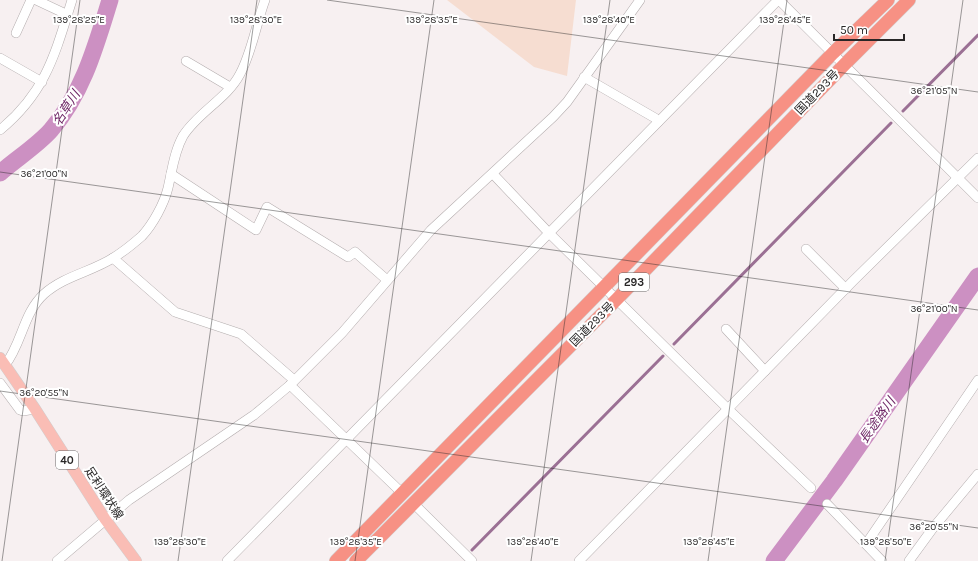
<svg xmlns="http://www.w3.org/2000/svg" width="978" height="561" viewBox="0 0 978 561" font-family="Karla,'Noto Sans JP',sans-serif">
	<rect width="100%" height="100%" fill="#f7f0f1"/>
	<polygon fill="#f6ddd1" points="447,0 576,0 567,76 534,67"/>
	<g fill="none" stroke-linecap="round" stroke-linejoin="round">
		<g stroke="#9b7094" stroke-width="3">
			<polyline points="903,111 978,35"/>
			<polyline points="674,344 891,123"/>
			<polyline points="472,550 663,356"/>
		</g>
		<g stroke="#cc90c2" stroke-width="17">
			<path d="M0,173C16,159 38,145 51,130C83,93 96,45 110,0"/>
			<polyline points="774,561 834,481 978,276"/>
		</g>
		<defs>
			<g id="minor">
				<polyline points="36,0 68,15"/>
				<polyline points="779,0 978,198"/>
				<polyline points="16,33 31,0"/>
				<polyline points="0,58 42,82"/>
				<polyline points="186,61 230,87"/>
				<polyline points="584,77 655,118 658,122"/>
				<path d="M0,130C46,92 55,54 72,0"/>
				<polyline points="171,174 256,230 267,207 348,257 355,252 387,280"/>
				<polyline points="493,174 549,233 728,409 811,488"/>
				<polyline points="806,249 846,289"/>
				<polyline points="113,258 175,312 241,334 294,380"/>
				<polyline points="726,329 765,371"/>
				<path d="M5,365C22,344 23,313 44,294C64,276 91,272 113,258C123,252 134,243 142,236C153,224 164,204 168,188C172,171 174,152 183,136C198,112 227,99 240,74C252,52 256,24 265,0"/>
				<polyline points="0,383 20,410 23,411 35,409"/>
				<polyline points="290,385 403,494"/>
				<polyline points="413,503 472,561"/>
				<polyline points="827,504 882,561"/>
				<polyline points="866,544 978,380"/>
				<polyline points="57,561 129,500 254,415 290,385 342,333 431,230 553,117 567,102 640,0"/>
				<polyline points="227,561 778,0"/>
				<polyline points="579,561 853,281 978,158"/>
				<polyline points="909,561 933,528 978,474"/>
			</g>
			<polyline id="major" points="0,358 35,409 105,519 136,561"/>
			<g id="highway">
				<polyline points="336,561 833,53 888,0"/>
				<polyline points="356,561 617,299 845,64 909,0"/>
			</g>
		</defs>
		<use href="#minor" stroke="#b4adae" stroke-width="10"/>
		<use href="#major" stroke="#d0cfcf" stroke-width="12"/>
		<use href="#highway" stroke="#d0cfcf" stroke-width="14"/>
		<use href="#minor" stroke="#fff" stroke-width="9"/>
		<use href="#major" stroke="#fabdb5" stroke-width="11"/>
		<use href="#highway" stroke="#f79184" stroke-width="13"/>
	</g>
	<path fill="none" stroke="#292727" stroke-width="1" stroke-opacity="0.45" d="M327,0L978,92M0,172L978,310M0,391L978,528M2,561L80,0M178,561L257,0M355,561L434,0M531,561L610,0M708,561L787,0M885,561L963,0"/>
	<g text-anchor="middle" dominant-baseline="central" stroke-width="4" stroke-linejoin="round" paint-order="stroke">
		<g fill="#fff" stroke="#696868" stroke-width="1">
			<rect x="619" y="273" width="30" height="18" rx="3"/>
			<rect x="56" y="451" width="22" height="18" rx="3"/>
		</g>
		<g font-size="11" font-weight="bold" fill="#292727">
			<text x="634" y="282">293</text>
			<text x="67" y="460">40</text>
		</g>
		<g font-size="12" fill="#292727" stroke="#fff">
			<text transform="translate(817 92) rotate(-46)">国道293号</text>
			<text transform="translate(592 324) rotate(-45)">国道293号</text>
			<text transform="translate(104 493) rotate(57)">足利環状線</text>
		</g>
		<g font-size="13" font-style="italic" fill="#6f2866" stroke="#fff">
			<text transform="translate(66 108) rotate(-57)">名草川</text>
			<text transform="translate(877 420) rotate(-55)">長途路川</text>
		</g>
	</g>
	<g font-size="10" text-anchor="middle" fill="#292727" stroke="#fff" stroke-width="4" stroke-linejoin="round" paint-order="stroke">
		<text x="79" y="23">139°28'25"E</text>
		<text x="256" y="23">139°28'30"E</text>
		<text x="432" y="23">139°28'35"E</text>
		<text x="609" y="23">139°28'40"E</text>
		<text x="785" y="23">139°28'45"E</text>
		<text x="934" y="94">36°21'05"N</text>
		<text x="44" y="177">36°21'00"N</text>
		<text x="934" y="312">36°21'00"N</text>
		<text x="44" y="396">36°20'55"N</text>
		<text x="934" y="530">36°20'55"N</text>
		<text x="180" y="545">139°28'30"E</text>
		<text x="356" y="545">139°28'35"E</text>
		<text x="533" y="545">139°28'40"E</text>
		<text x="709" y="545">139°28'45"E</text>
		<text x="886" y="545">139°28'50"E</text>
	</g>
	<path d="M834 34v6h70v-6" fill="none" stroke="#292727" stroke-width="2"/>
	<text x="840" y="34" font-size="12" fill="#292727" stroke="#ffffff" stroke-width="3" paint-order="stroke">50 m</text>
</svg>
